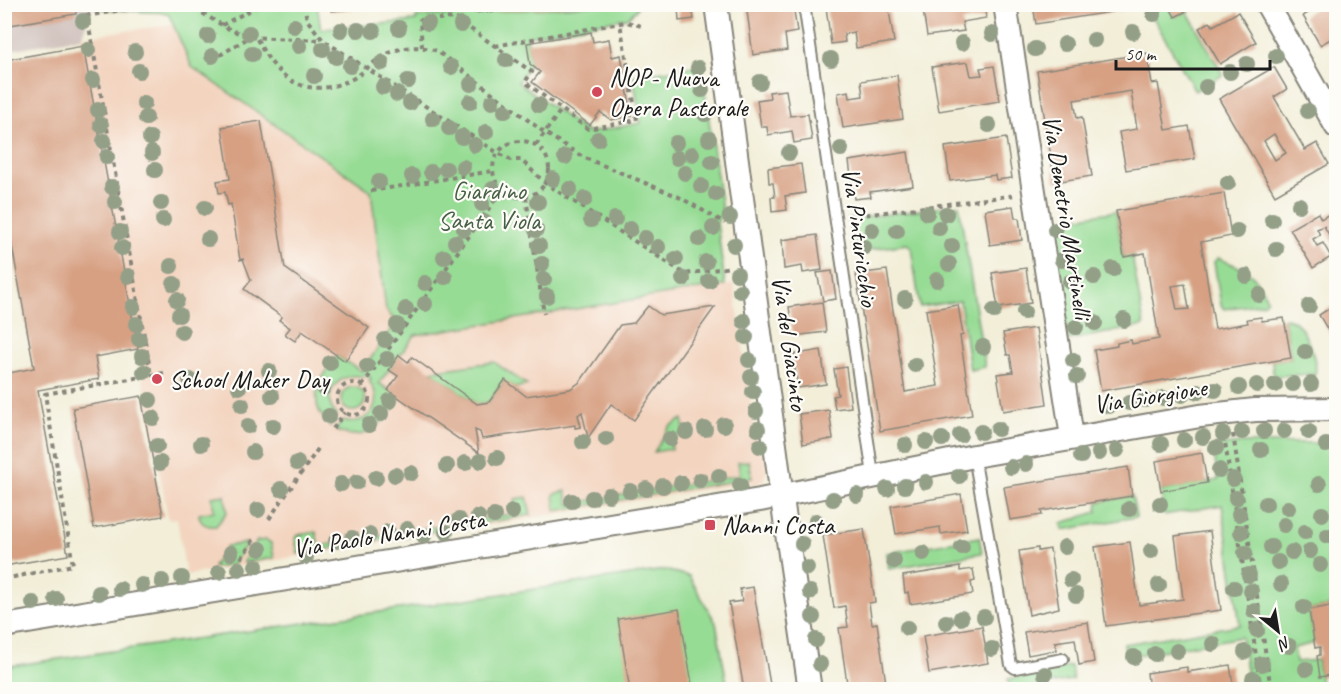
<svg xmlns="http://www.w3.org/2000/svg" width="1341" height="694" viewBox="0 0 1341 694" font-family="Caveat,sans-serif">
	<rect width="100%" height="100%" fill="#fdfcf7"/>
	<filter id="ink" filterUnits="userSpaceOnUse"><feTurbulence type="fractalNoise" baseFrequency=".0167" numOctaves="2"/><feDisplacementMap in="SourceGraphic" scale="12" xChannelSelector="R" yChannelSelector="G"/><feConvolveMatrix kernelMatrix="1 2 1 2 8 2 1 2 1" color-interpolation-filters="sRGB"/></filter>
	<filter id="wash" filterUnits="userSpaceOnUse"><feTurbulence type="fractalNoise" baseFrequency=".008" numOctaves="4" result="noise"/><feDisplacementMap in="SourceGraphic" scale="24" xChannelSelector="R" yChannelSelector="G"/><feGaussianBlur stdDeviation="1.35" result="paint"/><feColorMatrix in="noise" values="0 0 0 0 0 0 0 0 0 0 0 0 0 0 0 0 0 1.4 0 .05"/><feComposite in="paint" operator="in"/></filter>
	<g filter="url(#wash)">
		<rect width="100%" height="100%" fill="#f2eed8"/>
		<polygon fill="#f3d4bf" points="190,22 192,67 371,191 396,322 362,371 379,383 415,335 734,284 757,448 765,455 767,471 763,481 752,486 750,482 186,575 177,518 168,519 81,37"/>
		<polygon fill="#cfc0bb" points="39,5 94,5 81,37 5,51 5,11"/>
		<g fill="#97dc95" stroke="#5a7c58" stroke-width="1.5">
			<path d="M99,5H317L321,29L416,21V17L593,5H638L636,10L627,18L527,36L530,64L518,82L588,133L641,123L633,76L701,65L722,211L717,223L725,285L415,335L379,383L400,398C383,422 368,446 335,430L343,420C368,428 386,402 369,381L371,378L366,375L364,377C340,370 318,396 337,416L330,426C304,401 320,379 337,356L362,371L396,322L386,310L371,191L192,67L168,13L100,9Z"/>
			<polygon points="1146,5 1168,5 1175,17 1187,11 1223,75 1195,91"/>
			<polygon points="959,205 985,367 970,370 960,301 920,307 911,247 907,244 858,251 853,249 848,219"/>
			<polygon points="1116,211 1123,256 1132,255 1144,326 1068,340 1049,222"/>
			<path d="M1218,258C1249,272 1252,268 1267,299L1264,303L1224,309L1221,305L1214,262Z"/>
			<path d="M1284,318C1286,318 1292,320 1294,321C1304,327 1319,363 1315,374L1276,376L1273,373L1272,361L1291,358Z"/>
			<polygon points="494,362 527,385 515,388 504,381 489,402 477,404 431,371"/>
			<circle cx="353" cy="399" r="12"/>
			<polygon points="683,419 684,434 670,437 672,449 654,452 670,426"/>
			<polygon points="1243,443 1336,443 1336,580 1335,581 1336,605 1309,610 1315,643 1294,648 1296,662 1317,660 1322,689 1249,689 1241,637 1126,657 1124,644 1240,625 1222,505 1164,515 1161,491 1218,480 1213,446"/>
			<polygon points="749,461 752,478 556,511 554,494 566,491 569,504 740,475 738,462"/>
			<path d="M225,495L227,512L216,526C206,527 200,524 199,514L214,511L212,497Z"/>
			<polygon points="1132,496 1136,517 1063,530 1062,523 1097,512 1098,502"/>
			<polygon points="527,497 531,515 298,554 295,538 298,535 316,532 319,546 516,513 515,499"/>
			<polygon points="979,537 982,553 889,569 887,553"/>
			<polygon points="266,540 271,543 274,558 244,563 244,560 257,541"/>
			<polygon points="247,543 233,565 214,568 213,566 227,546"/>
			<polygon points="664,570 689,576 716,623 728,689 5,690 4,667"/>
			<polygon points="1071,666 1073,680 1031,687 1031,689 1010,689 1008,679"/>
		</g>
		<g id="blocks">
			<g fill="#d7a083" fill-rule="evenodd">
				<polygon points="4,4 75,4 76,14 4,26"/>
				<polygon points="473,4 566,4 566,6 474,13"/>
				<polygon points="746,4 793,4 797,32 785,34 787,50 753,55"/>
				<polygon points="842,4 888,4 894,42 856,48 854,32 844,34 845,42 831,44 826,7"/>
				<polygon points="922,4 984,4 986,18 962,22 964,31 927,36"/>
				<polygon points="1033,4 1129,4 1130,9 1036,24"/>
				<polygon points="1168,4 1183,4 1187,11 1175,17"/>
				<polygon points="1322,4 1336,4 1336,36 1320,45 1303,16"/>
				<polygon points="330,5 378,5 378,6 331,11"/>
				<polygon points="692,5 694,19 679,21 678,7"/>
				<polygon points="1238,12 1256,42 1220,64 1199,28 1210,22 1213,26"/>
				<polygon points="591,32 593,42 609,39 612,57 621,55 632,116 611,120 600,112 590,125 532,82 540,72 530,64 527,43"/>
				<polygon points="83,46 138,349 95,357 99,379 38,390 68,555 4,566 4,374 34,368 5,207 5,60"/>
				<polygon points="1147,53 1152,84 1158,83 1166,130 1189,126 1195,159 1126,170 1119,132 1137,129 1131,91 1074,100 1077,118 1082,117 1092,176 1055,182 1037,71"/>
				<polygon points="968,62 971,76 982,75 980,68 994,66 1000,101 939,111 932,67"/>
				<path d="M1274,67L1287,89L1274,97L1305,150L1317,143L1329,164L1275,195L1219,99ZM1274,134L1286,153L1275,160L1264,141Z"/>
				<polygon points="897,75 903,119 843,128 838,93 849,91 850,98 863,96 861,81"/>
				<polygon points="786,90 790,116 808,114 812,140 794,143 792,131 768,135 767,127 761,127 757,100 770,98 769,92"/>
				<polygon points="261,121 285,268 369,328 345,361 302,331 295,341 285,334 290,328 279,320 282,317 244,289 251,280 243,259 240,260 231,204 228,205 225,192 219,193 217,181 230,179 222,127"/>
				<polygon points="1006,138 1012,178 996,180 995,175 950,181 945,147"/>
				<polygon points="908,152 913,186 870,192 871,197 854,199 849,161"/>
				<polygon points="801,164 805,193 785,196 787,210 772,212 771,197 775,197 773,183 769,183 768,168"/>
				<path d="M1224,193L1231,236L1201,242L1215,329L1248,323L1247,319L1261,317L1262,321L1284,318L1291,358L1101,391L1094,350L1117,346V343L1131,340L1132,344L1159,339L1145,253L1124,257L1116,211ZM1185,284L1189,309L1177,310L1172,286Z"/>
				<polygon points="1013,206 1015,218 1019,218 1022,240 990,245 985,210"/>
				<polygon points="1336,210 1336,248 1324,226 1317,229 1320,235 1313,239 1317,246 1323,243 1331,257 1313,268 1290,229 1318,213 1321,219"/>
				<polygon points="817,235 822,270 803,273 802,266 784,269 782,240"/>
				<polygon points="1026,268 1031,303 998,308 992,273"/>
				<polygon points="887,270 905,392 938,386 926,310 958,305 963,335 960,336 972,415 880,431 856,274"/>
				<polygon points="832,271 836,299 823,301 817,273"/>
				<polygon points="822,302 826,332 793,336 789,307"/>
				<polygon points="1336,304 1336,335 1332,337 1319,315"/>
				<polygon points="648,306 661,315 715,307 634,420 611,404 588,438 582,412 578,415 581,427 575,428 575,425 482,439 480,432 475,430 479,453 388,390 398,376 389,370 399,355 408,362 412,357 477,404 489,402 505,380 526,396 570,389 580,382 620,325 634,323"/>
				<polygon points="1036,328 1047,404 1003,411 997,374 1013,372 1010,355 1007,355 1003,333"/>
				<polygon points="821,350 826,384 798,388 795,369 792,369 790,355"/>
				<polygon points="846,367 851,407 835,409 833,396 838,395 834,369"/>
				<polygon points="141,396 163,516 94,528 73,408"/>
				<polygon points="829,410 833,439 803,444 799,414"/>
				<polygon points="1202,453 1207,483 1161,491 1156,461"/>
				<polygon points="1128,467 1132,496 1041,511 1042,515 1010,520 1004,487"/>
				<polygon points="961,494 967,530 941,534 940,527 896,534 891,506"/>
				<polygon points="864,529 875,602 869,603 872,624 877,623 887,690 848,690 839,628 848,627 845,606 834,608 823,535"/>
				<polygon points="1210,531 1221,610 1106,626 1095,547 1130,542 1139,605 1183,599 1175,536"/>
				<polygon points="1038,548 1038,551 1050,549 1059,608 1029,615 1019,551"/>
				<polygon points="960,567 960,571 973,569 975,581 971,582 973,594 910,604 908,592 905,593 903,576"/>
				<polygon points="753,587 771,690 744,690 729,603 742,601 740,589"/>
				<polygon points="1336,605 1336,674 1320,677 1317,656 1320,655 1320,647 1315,648 1309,610"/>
				<polygon points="679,609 693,690 630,690 618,619"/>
				<polygon points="1088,622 1094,662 1079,665 1075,639 1055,642 1056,650 1028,655 1024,632"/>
				<polygon points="982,626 988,663 929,673 923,636"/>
				<polygon points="1230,665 1234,690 1149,690 1147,673 1187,667 1187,672"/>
			</g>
		</g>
	</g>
	<g filter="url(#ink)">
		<use href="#blocks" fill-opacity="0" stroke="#87857a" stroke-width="1.5"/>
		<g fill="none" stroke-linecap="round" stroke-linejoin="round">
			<defs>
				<g id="lane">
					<polyline points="804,4 873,475"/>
					<polyline points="974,456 1011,665 1015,668 1063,659"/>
				</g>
				<g id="street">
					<polyline points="716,4 785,520 810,690"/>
					<polyline points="1005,4 1072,437"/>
					<polyline points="1267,4 1336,126"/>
					<polyline points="4,626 760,500 974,456 1200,416 1255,410 1336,409"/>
				</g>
			</defs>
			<use href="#lane" stroke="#87857a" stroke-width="14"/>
			<use href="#street" stroke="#87857a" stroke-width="26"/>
			<g stroke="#87857a" stroke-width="4" stroke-dasharray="4.5 4.5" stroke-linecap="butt">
				<polyline points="85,4 151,375"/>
				<polyline points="187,4 227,28 248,37 322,40"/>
				<polyline points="304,4 307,20 323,40 498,153 511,160 521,160 545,183 685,274 731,267"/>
				<polyline points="86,16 158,4"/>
				<polyline points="222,25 262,4"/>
				<path d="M257,39C278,82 309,101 354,78C361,74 366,69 372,64C390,48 415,43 437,51L545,133L583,157L679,197L725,223"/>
				<polyline points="495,46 620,23 627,22 641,26"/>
				<polyline points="422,47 420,20 455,18 532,72 525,82 588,129 637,120 620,23"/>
				<polyline points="212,60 248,38"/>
				<circle cx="521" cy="169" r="28"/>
				<polyline points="536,145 561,110"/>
				<polyline points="371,191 493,171"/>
				<polyline points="526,197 544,314"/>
				<polyline points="848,217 1016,195"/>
				<circle cx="353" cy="399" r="16"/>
				<polyline points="362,386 502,190"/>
				<polyline points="333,429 345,412"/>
				<polyline points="1233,434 1271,690"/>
				<polyline points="1224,435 1261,690"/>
				<polyline points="269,519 320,446"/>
				<polyline points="236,566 254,539"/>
				<polyline points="4,579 73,565 45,394 164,373"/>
			</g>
			<use href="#lane" stroke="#fff" stroke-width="10"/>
			<use href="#street" stroke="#fff" stroke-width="22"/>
		</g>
		<g fill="#949f88">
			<circle cx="1154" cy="14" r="8"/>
			<circle cx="83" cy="21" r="8"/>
			<circle cx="428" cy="23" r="8"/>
			<circle cx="461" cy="25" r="8"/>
			<circle cx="294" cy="26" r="8"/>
			<circle cx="399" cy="28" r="8"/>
			<circle cx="341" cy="30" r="8"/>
			<circle cx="358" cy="30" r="8"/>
			<circle cx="373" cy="31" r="8"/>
			<circle cx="1133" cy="32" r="8"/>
			<circle cx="249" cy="33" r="8"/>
			<circle cx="992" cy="34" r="8"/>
			<circle cx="208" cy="36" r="8"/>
			<circle cx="1094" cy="40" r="8"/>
			<circle cx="962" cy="43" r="8"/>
			<circle cx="1065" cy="44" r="8"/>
			<circle cx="299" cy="46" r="8"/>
			<circle cx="323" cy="49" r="8"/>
			<circle cx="1035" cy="49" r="8"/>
			<circle cx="88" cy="50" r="8"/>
			<circle cx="135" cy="52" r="8"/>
			<circle cx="252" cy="54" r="8"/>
			<circle cx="212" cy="56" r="8"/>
			<circle cx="1276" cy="56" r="8"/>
			<circle cx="336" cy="57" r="8"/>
			<circle cx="831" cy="59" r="8"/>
			<circle cx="506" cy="60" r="8"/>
			<circle cx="382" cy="63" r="8"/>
			<circle cx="1247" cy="64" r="8"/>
			<circle cx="350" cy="66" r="8"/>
			<circle cx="451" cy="67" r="8"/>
			<circle cx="698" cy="68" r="8"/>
			<circle cx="139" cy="71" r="8"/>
			<circle cx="1230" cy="72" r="8"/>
			<circle cx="314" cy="76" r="8"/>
			<circle cx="93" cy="80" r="8"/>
			<circle cx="408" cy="81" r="8"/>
			<circle cx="760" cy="82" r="8"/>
			<circle cx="471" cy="84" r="8"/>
			<circle cx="383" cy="87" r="8"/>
			<circle cx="1206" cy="87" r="8"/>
			<circle cx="702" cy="90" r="8"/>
			<circle cx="397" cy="94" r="8"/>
			<circle cx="470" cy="102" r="8"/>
			<circle cx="492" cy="102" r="8"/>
			<circle cx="144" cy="103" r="8"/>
			<circle cx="410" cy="103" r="8"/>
			<circle cx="539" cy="105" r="8"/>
			<circle cx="98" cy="110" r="8"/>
			<circle cx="505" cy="111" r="8"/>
			<circle cx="1308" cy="111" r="8"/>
			<circle cx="705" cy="114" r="8"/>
			<circle cx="146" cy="118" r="8"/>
			<circle cx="433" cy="119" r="8"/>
			<circle cx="101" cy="125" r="8"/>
			<circle cx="989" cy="125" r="8"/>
			<circle cx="449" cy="128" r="8"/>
			<circle cx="486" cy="132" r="8"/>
			<circle cx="462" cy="137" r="8"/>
			<circle cx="150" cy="138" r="8"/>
			<circle cx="598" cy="139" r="8"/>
			<circle cx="709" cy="139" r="8"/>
			<circle cx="104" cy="141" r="8"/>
			<circle cx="676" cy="143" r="8"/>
			<circle cx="475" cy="145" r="8"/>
			<circle cx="841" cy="149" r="8"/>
			<circle cx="152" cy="153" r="8"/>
			<circle cx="789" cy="153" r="8"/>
			<circle cx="692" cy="154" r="8"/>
			<circle cx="107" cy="157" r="8"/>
			<circle cx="565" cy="157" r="8"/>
			<circle cx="677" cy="158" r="8"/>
			<circle cx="712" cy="162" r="8"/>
			<circle cx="463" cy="167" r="8"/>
			<circle cx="446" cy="169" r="8"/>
			<circle cx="155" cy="170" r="8"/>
			<circle cx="431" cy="172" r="8"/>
			<circle cx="685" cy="173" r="8"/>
			<circle cx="412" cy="176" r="8"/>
			<circle cx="553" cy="179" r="8"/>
			<circle cx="379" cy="182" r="8"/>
			<circle cx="1228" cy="183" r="8"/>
			<circle cx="701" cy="186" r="8"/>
			<circle cx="112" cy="187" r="8"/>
			<circle cx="493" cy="189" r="8"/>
			<circle cx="570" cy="189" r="8"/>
			<circle cx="716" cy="194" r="8"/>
			<circle cx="585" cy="199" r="8"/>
			<circle cx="115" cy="202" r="8"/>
			<circle cx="538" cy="202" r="8"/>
			<circle cx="161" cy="203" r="8"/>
			<circle cx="482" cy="204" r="8"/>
			<circle cx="1299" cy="205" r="8"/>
			<circle cx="205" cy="208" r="8"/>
			<circle cx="927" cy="213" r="8"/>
			<circle cx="946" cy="214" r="8"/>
			<circle cx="730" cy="217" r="8"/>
			<circle cx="615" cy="219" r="8"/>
			<circle cx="163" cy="220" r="8"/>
			<circle cx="591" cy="220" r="8"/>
			<circle cx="1272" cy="220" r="8"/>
			<circle cx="484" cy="222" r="8"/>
			<circle cx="713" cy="228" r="8"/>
			<circle cx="939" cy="228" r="8"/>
			<circle cx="464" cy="229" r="8"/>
			<circle cx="630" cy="229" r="8"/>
			<circle cx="536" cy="230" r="8"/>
			<circle cx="872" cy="230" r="8"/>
			<circle cx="1055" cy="230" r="8"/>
			<circle cx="897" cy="231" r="8"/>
			<circle cx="1237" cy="231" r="8"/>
			<circle cx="120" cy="232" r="8"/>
			<circle cx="645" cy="238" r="8"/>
			<circle cx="208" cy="239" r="8"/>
			<circle cx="699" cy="239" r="8"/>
			<circle cx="455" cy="242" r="8"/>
			<circle cx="734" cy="245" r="8"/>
			<circle cx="539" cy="246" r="8"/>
			<circle cx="952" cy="246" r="8"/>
			<circle cx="658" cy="247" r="8"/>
			<circle cx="864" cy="247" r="8"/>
			<circle cx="122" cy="248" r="8"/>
			<circle cx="1276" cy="249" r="8"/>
			<circle cx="444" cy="257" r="8"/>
			<circle cx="676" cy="259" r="8"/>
			<circle cx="1062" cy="260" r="8"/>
			<circle cx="706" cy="262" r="8"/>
			<circle cx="542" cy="264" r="8"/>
			<circle cx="949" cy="264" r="8"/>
			<circle cx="171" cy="266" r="8"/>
			<circle cx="1113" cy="269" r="8"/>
			<circle cx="737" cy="274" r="8"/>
			<circle cx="128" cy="276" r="8"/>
			<circle cx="1246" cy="276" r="8"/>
			<circle cx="445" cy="277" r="8"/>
			<circle cx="1094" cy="277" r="8"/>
			<circle cx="544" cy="279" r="8"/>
			<circle cx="683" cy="279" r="8"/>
			<circle cx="937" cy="280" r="8"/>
			<circle cx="709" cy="281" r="8"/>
			<circle cx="1070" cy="282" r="8"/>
			<circle cx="425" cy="283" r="8"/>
			<circle cx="174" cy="284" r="8"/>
			<circle cx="740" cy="291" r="8"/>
			<circle cx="1259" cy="295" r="8"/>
			<circle cx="547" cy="296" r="8"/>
			<circle cx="905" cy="299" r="8"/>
			<circle cx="177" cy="300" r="8"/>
			<circle cx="425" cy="304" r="8"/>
			<circle cx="1309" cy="306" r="8"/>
			<circle cx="133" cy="307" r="8"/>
			<circle cx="406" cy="309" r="8"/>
			<circle cx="994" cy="311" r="8"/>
			<circle cx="1024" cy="312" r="8"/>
			<circle cx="179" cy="315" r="8"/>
			<circle cx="1124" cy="320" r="8"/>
			<circle cx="744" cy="321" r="8"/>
			<circle cx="1095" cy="323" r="8"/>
			<circle cx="136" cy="324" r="8"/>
			<circle cx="397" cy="325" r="8"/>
			<circle cx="1076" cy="327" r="8"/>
			<circle cx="182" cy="332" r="8"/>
			<circle cx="746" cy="337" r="8"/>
			<circle cx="139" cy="339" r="8"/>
			<circle cx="385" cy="340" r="8"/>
			<circle cx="983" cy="347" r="8"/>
			<circle cx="1305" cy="352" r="8"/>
			<circle cx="142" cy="356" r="8"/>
			<circle cx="387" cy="359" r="8"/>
			<circle cx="749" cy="360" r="8"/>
			<circle cx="1073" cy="360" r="8"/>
			<circle cx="330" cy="363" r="8"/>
			<circle cx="915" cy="365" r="8"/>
			<circle cx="367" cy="366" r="8"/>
			<circle cx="269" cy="371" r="8"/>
			<circle cx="144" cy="372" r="8"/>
			<circle cx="1077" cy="376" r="8"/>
			<circle cx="751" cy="377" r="8"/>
			<circle cx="190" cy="380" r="8"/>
			<circle cx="1293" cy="384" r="8"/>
			<circle cx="1311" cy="384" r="8"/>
			<circle cx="1257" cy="385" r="8"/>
			<circle cx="1275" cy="385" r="8"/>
			<circle cx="239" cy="387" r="8"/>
			<circle cx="1239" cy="387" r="8"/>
			<circle cx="323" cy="388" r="8"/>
			<circle cx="1215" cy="390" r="8"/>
			<circle cx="753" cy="392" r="8"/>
			<circle cx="1198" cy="392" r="8"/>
			<circle cx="1182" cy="395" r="8"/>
			<circle cx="272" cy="396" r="8"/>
			<circle cx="1163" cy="398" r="8"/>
			<circle cx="150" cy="400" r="8"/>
			<circle cx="1145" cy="400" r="8"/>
			<circle cx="390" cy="401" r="8"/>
			<circle cx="1129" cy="403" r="8"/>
			<circle cx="242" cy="405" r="8"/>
			<circle cx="1109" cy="406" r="8"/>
			<circle cx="756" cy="411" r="8"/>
			<circle cx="381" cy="414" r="8"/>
			<circle cx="329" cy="416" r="8"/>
			<circle cx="153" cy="418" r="8"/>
			<circle cx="369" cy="425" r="8"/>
			<circle cx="724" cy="425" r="8"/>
			<circle cx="248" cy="426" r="8"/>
			<circle cx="273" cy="426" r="8"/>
			<circle cx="705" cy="429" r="8"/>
			<circle cx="758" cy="429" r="8"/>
			<circle cx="998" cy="429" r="8"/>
			<circle cx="1264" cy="431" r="8"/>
			<circle cx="1284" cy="431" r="8"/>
			<circle cx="686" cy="432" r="8"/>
			<circle cx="981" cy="432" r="8"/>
			<circle cx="1242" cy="432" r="8"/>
			<circle cx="1309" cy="432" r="8"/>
			<circle cx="1223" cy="434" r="8"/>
			<circle cx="960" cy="435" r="8"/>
			<circle cx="1203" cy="437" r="8"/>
			<circle cx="606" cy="439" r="8"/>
			<circle cx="670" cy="439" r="8"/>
			<circle cx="942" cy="439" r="8"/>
			<circle cx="1184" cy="440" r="8"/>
			<circle cx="583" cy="442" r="8"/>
			<circle cx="926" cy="442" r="8"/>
			<circle cx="201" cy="444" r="8"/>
			<circle cx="1161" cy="444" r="8"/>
			<circle cx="905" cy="445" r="8"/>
			<circle cx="1326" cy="445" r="8"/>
			<circle cx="157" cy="446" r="8"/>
			<circle cx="760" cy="446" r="8"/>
			<circle cx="1216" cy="448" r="8"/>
			<circle cx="1117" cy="450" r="8"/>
			<circle cx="1261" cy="450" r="8"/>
			<circle cx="253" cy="452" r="8"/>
			<circle cx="1099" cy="453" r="8"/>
			<circle cx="1081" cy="456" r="8"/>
			<circle cx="497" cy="458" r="8"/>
			<circle cx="480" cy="461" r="8"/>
			<circle cx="160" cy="463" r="8"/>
			<circle cx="297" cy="463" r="8"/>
			<circle cx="465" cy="463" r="8"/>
			<circle cx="1026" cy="464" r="8"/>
			<circle cx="447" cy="466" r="8"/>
			<circle cx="1011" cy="467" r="8"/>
			<circle cx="1219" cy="470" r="8"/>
			<circle cx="411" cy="473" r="8"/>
			<circle cx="395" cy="475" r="8"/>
			<circle cx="719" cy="476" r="8"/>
			<circle cx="959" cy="476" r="8"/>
			<circle cx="376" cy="478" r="8"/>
			<circle cx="1233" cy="479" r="8"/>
			<circle cx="700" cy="480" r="8"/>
			<circle cx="357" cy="482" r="8"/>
			<circle cx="926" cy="482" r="8"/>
			<circle cx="681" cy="483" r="8"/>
			<circle cx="341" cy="484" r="8"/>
			<circle cx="1319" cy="484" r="8"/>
			<circle cx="740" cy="485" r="8"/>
			<circle cx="663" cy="486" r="8"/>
			<circle cx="905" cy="486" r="8"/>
			<circle cx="281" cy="489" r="8"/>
			<circle cx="646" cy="489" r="8"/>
			<circle cx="887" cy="489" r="8"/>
			<circle cx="630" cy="491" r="8"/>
			<circle cx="609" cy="495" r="8"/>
			<circle cx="857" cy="495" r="8"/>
			<circle cx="592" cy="498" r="8"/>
			<circle cx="1236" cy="498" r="8"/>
			<circle cx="833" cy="499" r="8"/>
			<circle cx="572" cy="501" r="8"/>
			<circle cx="1160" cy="504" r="8"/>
			<circle cx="1266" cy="504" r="8"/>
			<circle cx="1288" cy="508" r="8"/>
			<circle cx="1129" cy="509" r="8"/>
			<circle cx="258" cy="510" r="8"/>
			<circle cx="512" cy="512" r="8"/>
			<circle cx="1239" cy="514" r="8"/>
			<circle cx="1322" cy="514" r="8"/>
			<circle cx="494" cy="516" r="8"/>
			<circle cx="478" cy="517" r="8"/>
			<circle cx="459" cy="520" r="8"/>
			<circle cx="816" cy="521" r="8"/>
			<circle cx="1284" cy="525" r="8"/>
			<circle cx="407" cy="529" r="8"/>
			<circle cx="388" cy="532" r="8"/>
			<circle cx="446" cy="532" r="8"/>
			<circle cx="1241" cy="532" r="8"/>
			<circle cx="1305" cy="532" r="8"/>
			<circle cx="369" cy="535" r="8"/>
			<circle cx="424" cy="536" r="8"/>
			<circle cx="1327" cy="536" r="8"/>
			<circle cx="352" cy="538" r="8"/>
			<circle cx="336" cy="541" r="8"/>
			<circle cx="802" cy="544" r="8"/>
			<circle cx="962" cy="547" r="8"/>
			<circle cx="1065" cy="547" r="8"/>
			<circle cx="1271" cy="547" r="8"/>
			<circle cx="260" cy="549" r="8"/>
			<circle cx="1151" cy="551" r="8"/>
			<circle cx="1310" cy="551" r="8"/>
			<circle cx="1292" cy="552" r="8"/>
			<circle cx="231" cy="553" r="8"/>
			<circle cx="923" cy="553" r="8"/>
			<circle cx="1245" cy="553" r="8"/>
			<circle cx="306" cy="557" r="8"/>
			<circle cx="894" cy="561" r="8"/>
			<circle cx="1278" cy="562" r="8"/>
			<circle cx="1320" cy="565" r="8"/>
			<circle cx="256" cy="566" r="8"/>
			<circle cx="807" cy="568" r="8"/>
			<circle cx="239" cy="569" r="8"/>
			<circle cx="219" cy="572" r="8"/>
			<circle cx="1249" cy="575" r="8"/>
			<circle cx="182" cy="578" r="8"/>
			<circle cx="1071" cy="580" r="8"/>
			<circle cx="162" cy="581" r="8"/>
			<circle cx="1281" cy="584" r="8"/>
			<circle cx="142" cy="585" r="8"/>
			<circle cx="1159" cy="585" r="8"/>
			<circle cx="1234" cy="588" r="8"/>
			<circle cx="120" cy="589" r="8"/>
			<circle cx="1251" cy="591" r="8"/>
			<circle cx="810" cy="592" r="8"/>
			<circle cx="99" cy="593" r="8"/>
			<circle cx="1076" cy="595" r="8"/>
			<circle cx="56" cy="599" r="8"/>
			<circle cx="33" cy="603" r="8"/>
			<circle cx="1304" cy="607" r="8"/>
			<circle cx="1254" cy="611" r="8"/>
			<circle cx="813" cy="617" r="8"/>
			<circle cx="984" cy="617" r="8"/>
			<circle cx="961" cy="618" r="8"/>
			<circle cx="946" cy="622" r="8"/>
			<circle cx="907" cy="628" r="8"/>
			<circle cx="1257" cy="630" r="8"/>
			<circle cx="816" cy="640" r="8"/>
			<circle cx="1213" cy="644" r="8"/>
			<circle cx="1289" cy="646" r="8"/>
			<circle cx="992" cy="649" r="8"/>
			<circle cx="1177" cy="651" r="8"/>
			<circle cx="1245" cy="652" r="8"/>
			<circle cx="1155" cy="654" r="8"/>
			<circle cx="1134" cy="657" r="8"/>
			<circle cx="820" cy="664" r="8"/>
			<circle cx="1262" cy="664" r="8"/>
			<circle cx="1306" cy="669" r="8"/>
			<circle cx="1045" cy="674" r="8"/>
			<circle cx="1253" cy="679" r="8"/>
		</g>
	</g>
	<g fill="#d1495b" stroke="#fdfcf7" stroke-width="2">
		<circle cx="597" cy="92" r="6"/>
		<circle cx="157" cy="379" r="6"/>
		<rect x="704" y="519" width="12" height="12" rx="3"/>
	</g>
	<g text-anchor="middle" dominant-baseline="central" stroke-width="4.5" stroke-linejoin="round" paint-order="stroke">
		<g font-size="26" fill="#1c1c1c" stroke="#fdfcf7" text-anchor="start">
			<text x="609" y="77">NOP- Nuova<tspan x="609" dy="30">Opera Pastorale</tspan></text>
			<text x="169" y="379">School Maker Day</text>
			<text x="722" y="525">Nanni Costa</text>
		</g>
		<g font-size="26" fill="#475f46" stroke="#fdfcf7">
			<text x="489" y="190">Giardino<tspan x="489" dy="30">Santa Viola</tspan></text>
		</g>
		<g font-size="26" fill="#1c1c1c" stroke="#fdfcf7">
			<text transform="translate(1067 217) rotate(81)">Via Demetrio Martinelli</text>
			<text transform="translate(860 237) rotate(82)">Via Pinturicchio</text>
			<text transform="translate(790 343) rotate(82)">Via del Giacinto</text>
			<text transform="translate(1150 396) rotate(-9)">Via Giorgione</text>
			<text transform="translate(389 534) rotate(-9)">Via Paolo Nanni Costa</text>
		</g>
	</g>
	<rect width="1341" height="694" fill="none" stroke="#fdfcf7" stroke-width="24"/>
	<g transform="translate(1278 631) rotate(150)" stroke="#fdfcf7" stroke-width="4.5" paint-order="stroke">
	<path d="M0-4.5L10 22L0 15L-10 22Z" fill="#1c1c1c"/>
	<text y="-9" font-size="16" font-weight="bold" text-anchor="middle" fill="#1c1c1c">N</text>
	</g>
	<path d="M1116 60v9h154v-9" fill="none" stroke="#1c1c1c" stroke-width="3"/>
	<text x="1125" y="60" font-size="18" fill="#1c1c1c" stroke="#fdfcf7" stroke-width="4.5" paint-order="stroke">50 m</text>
</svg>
